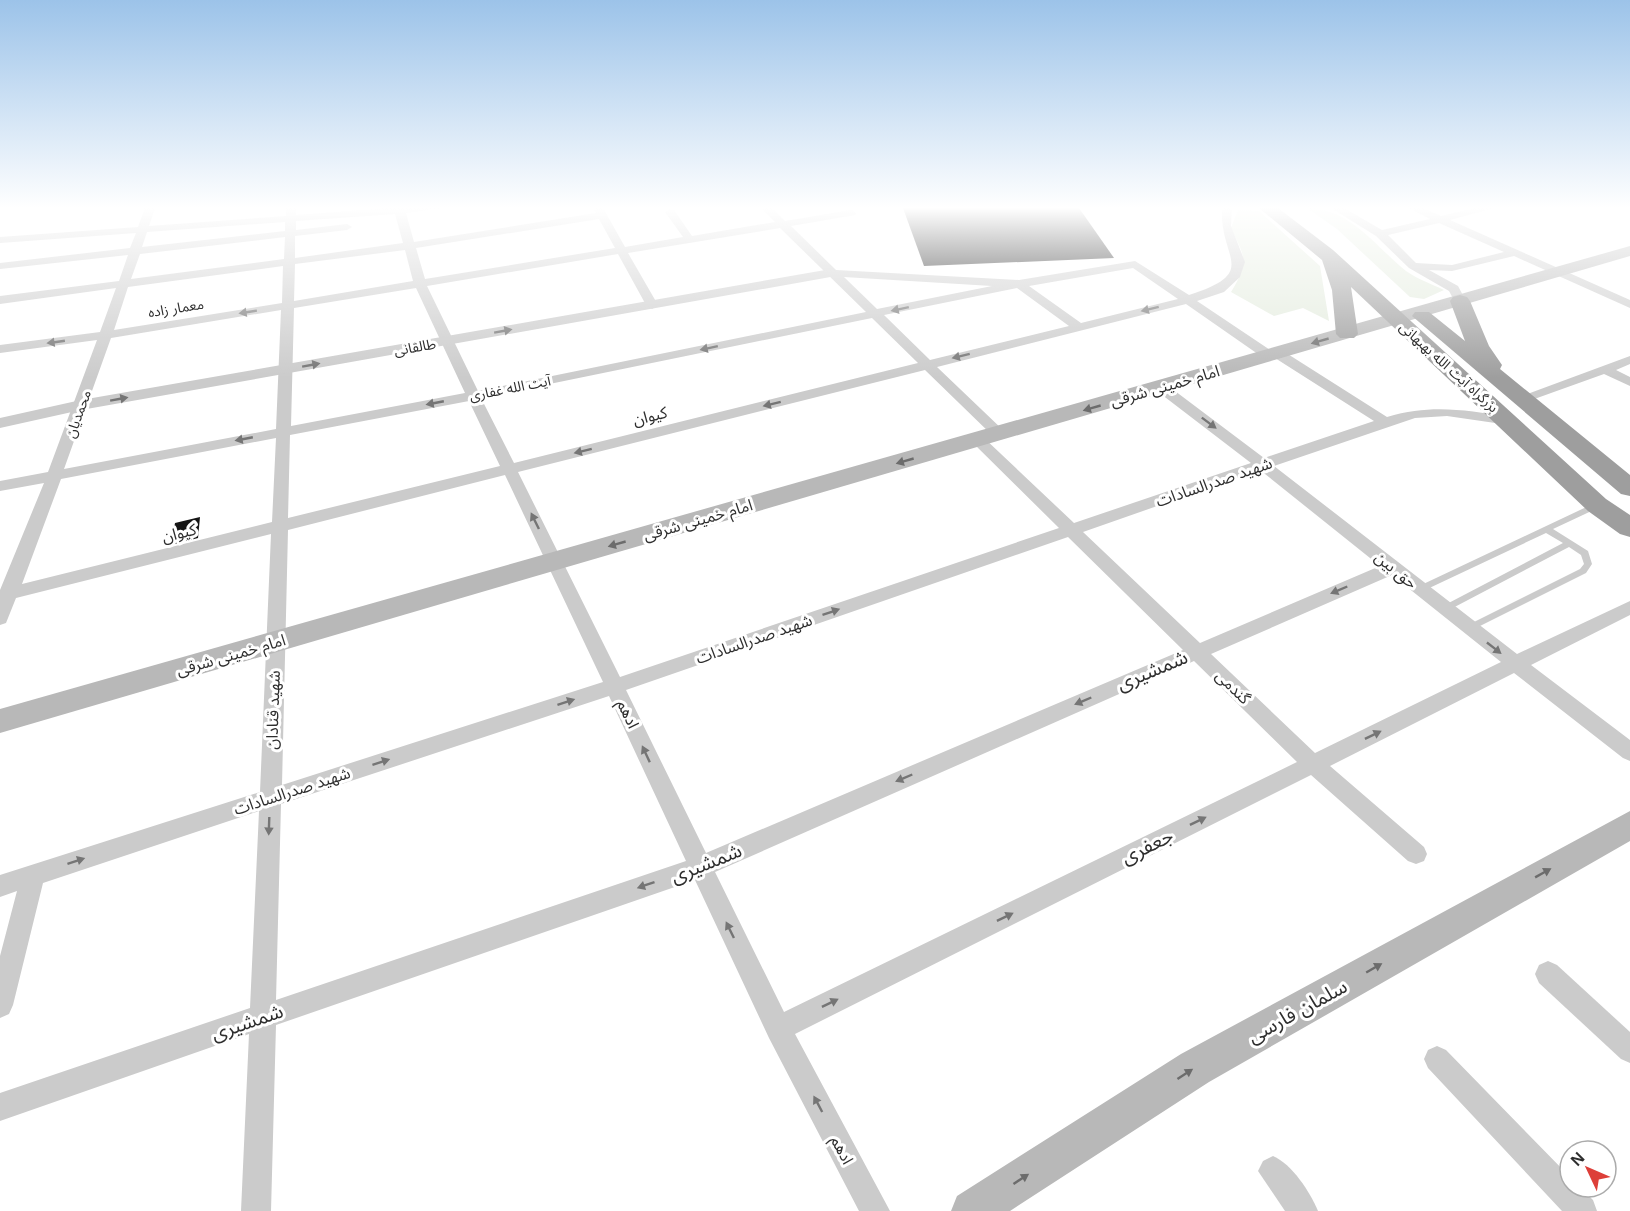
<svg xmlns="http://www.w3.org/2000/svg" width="1630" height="1211" viewBox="0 0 1630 1211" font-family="Arial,'Noto Sans Arabic',sans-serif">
	<rect width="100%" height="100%" fill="#fff"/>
	<g fill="#e3ebdd">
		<path d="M1307,208C1350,208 1375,246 1406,271C1417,279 1432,284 1444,290L1424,299L1410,297L1337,229Z"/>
		<path d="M1238,210L1259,211L1320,266L1329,321L1303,308L1274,316L1231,292C1250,261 1245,258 1231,228Z"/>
	</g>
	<g fill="#151515">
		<polygon points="903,208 1079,208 1114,258 924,266"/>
		<polygon points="200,517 198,538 171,545 175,523"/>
	</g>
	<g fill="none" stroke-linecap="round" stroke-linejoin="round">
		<polygon fill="#cbcbcb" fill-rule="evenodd" points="1597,502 1601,505 1600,507 1553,529 1588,551 1592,564 1586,573 1472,630 1466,630 1464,628 1466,626 1580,569 1584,564 1581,555 1569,547 1447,611 1441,611 1439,609 1441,607 1563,543 1546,533 1423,591 1420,592 1416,589 1417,587"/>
		<g fill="#cbcbcb" fill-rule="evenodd">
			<path d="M145,208H155L149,226L286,216V208H296V215L389,208H440L406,213L414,242L596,213L593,208H603L625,247L683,237L665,212L670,209L674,210L692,236L775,222L761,208H772L785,221L851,210L856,213L855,215L791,226L836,270L1019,280L1135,261L1189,295C1261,272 1219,259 1222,208H1232L1231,226L1245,262L1240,277L1224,292L1197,301L1273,352L1283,351L1387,417C1432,404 1464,410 1509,417L1516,421L1509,425L1447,416L1415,418L1274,466L1517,654L1630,601V615L1531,665L1630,740V761L1623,758L1514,673L1330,766L1424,847L1427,854L1424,861L1416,864L1408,861L1311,775L795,1034L890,1211H859L769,1038L695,880L276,1025L271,1211H241L249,1034L0,1121V1093L250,1008L259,811L43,883L13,1005L9,1014L0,1018V956L17,891L0,897V875L260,792L271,534L16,598L6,623L0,625V590L44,483L0,491V481L48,472L97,340L0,353V345L100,332L116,288L0,304V296L119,281L128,255L0,269V263L130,248L136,233L0,243V237L138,227ZM395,214L403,243L295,258V236L347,230L352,227L347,224L296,230V221ZM599,219L615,248L425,279L416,248ZM285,222V231L142,247L147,232ZM780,228L866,312L478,391L427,286L618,254L646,305L652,309L658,305L628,253ZM285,237L284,259L131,279L140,254ZM405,250L413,281L294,301L295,264ZM283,266L282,303L114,330L128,287ZM1133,268L1178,299L1081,323L1029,286ZM844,277L992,286L877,309ZM416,288L465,393L291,426L294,308ZM1017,288L1069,326L930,360L884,315ZM1186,304L1265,359L1275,358L1374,421L1264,458L1167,385H1157V391L1251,463L1074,523L983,437H973L971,440L973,443L1059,528L620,677L518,472L925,370L994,437H1004L1006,434L1004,431L937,367ZM281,310L276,429L64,469L111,338ZM872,318L918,363L514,463L481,398ZM469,401L500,466L288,518L290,435ZM276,438L272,522L22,584L61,479ZM1260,470L1380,566L1200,643L1083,532ZM505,475L603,682L282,785L288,530ZM1068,537L1183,650L706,853L626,690ZM1392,575L1501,662L1315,753L1211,654ZM1194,661L1297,762L784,1012L715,872ZM609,696L686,861L276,1000L281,804Z"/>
			<path d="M1331,208H1344L1382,230L1430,219L1409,208H1423L1441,216L1475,208H1494L1450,220L1630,300V308L1514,256L1452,271L1429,270L1458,286L1466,301L1456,304L1449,291L1409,268L1376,236ZM1439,223L1504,252L1452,265L1416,263L1388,235Z"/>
			<polygon points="1630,356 1630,364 1616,370 1630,377 1630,386 1604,374 1526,402 1521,403 1514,399"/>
			<polygon points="1548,961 1557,965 1630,1032 1630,1063 1621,1059 1539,983 1535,974 1539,965"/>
			<polygon points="1437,1046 1446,1050 1570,1177 1570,1187 1580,1187 1593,1200 1597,1211 1562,1211 1428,1068 1424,1059 1428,1050"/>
			<path d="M1273,1156C1292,1164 1310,1192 1318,1211H1285L1258,1171L1263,1161Z"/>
		</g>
		<polygon fill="#cbcbcb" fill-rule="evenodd" points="831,269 836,270 838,273 836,276 81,410 0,428 0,418 81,400"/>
		<g fill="#b8b8b8" fill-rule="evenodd">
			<polygon points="1630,246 1630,256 0,733 0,709"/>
			<polygon points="1630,811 1630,841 1209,1082 1010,1211 951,1211 957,1196 1181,1054"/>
		</g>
		<g fill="#9e9e9e" fill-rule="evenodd">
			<polygon points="1259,208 1278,208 1333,250 1606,499 1630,515 1630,537 1620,534 1588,511 1351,287 1358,334 1354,338 1340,338 1336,334 1332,290 1322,260"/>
			<polygon points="1460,295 1467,297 1470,301 1489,346 1502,365 1500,369 1630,475 1630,496 1621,494 1412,316 1415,312 1429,312 1465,341 1450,301 1453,297"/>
		</g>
	</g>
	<defs><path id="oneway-solid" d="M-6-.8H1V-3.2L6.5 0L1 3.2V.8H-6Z" transform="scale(1.5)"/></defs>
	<g fill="#757575">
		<use href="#oneway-solid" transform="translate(900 309) rotate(168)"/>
		<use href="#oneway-solid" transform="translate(1150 309) rotate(166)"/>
		<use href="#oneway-solid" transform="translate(248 312) rotate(171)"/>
		<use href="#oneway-solid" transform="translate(503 331) rotate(-10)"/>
		<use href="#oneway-solid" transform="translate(56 342) rotate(172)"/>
		<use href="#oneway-solid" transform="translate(709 348) rotate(168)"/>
		<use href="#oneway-solid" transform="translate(961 356) rotate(166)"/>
		<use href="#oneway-solid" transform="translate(311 365) rotate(-10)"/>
		<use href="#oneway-solid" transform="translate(119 399) rotate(-10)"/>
		<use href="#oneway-solid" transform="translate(435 403) rotate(169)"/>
		<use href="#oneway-solid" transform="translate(772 404) rotate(166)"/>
		<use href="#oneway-solid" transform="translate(1209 423) rotate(37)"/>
		<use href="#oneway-solid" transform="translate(244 439) rotate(169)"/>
		<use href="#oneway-solid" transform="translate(583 451) rotate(166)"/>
		<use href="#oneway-solid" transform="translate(535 521) rotate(-116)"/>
		<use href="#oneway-solid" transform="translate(1339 590) rotate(157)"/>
		<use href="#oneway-solid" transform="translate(831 612) rotate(-19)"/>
		<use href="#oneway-solid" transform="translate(1494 648) rotate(38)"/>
		<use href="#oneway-solid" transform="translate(1083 701) rotate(157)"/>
		<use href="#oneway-solid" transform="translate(566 702) rotate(-18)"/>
		<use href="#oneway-solid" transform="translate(1373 735) rotate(-26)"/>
		<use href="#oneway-solid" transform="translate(646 754) rotate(-115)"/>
		<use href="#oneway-solid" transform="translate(381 762) rotate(-18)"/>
		<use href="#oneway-solid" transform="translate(904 778) rotate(157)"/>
		<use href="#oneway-solid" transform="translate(1198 821) rotate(-26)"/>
		<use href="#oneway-solid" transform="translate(269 826) rotate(92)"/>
		<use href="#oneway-solid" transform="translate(76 861) rotate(-18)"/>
		<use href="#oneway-solid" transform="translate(646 885) rotate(161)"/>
		<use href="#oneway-solid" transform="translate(1005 917) rotate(-26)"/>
		<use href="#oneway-solid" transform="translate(730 930) rotate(-116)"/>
		<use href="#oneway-solid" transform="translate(830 1003) rotate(-26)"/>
		<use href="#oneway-solid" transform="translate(818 1104) rotate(-118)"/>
	</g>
	<g fill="#6c6c6c">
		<use href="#oneway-solid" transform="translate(1320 341) rotate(164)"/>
		<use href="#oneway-solid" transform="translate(1092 408) rotate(164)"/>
		<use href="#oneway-solid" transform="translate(905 461) rotate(164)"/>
		<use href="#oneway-solid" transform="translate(617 544) rotate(164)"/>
		<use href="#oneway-solid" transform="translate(1543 873) rotate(-29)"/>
		<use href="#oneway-solid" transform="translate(1374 968) rotate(-30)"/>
		<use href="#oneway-solid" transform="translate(1185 1074) rotate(-33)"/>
		<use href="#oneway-solid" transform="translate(1021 1179) rotate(-33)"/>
	</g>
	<linearGradient id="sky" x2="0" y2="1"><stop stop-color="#9cc3e9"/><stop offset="0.55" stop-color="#fff"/><stop offset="1" stop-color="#fff" stop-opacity="0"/></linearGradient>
	<rect width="1630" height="378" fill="url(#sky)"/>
	<g text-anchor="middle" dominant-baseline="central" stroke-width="6" stroke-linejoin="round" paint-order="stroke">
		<g font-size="14" fill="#2e2e2e" stroke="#fff">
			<text transform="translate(176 308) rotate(-9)">معمار زاده</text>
			<text transform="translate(415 347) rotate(-10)">طالقانی</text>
			<text transform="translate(1449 367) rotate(42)">بزرگراه آیت الله بهبهانی</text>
			<text transform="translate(510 388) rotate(-11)">آیت الله غفاری</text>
			<text transform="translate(78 414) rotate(-70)">محمدیان</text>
		</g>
		<g font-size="16" fill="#2e2e2e" stroke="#fff">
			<text transform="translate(1165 386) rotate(-16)">امام خمینی شرقی</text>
			<text transform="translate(650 416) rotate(-14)">کیوان</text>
			<text transform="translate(1214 482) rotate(-19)">شهید صدرالسادات</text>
			<text transform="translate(698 520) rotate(-16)">امام خمینی شرقی</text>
			<text transform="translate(179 533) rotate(-14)">کیوان</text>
			<text transform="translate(1396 570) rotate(39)">حق بین</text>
			<text transform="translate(754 639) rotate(-19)">شهید صدرالسادات</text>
			<text transform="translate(231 655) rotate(-16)">امام خمینی شرقی</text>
			<text transform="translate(1233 687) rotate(44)">گندمی</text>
			<text transform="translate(273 710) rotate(-88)">شهید قنادان</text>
			<text transform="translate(628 714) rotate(65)">ادهم</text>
			<text transform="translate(292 791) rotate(-18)">شهید صدرالسادات</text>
			<text transform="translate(842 1150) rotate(62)">ادهم</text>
		</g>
		<g font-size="20" fill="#2e2e2e" stroke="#fff">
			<text transform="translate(1152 670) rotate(-23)">شمشیری</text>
			<text transform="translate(1147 846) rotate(-26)">جعفری</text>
			<text transform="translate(706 863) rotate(-22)">شمشیری</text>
			<text transform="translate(1297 1011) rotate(-29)">سلمان فارسی</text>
			<text transform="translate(247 1022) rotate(-19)">شمشیری</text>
		</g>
	</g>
	<g transform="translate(1588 1169) rotate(314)"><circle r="28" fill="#ffffff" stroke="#ababab" stroke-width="1.5"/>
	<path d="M0-4.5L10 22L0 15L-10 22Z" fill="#dd3f39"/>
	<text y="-9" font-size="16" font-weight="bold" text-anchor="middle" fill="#2e2e2e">N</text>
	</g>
</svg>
